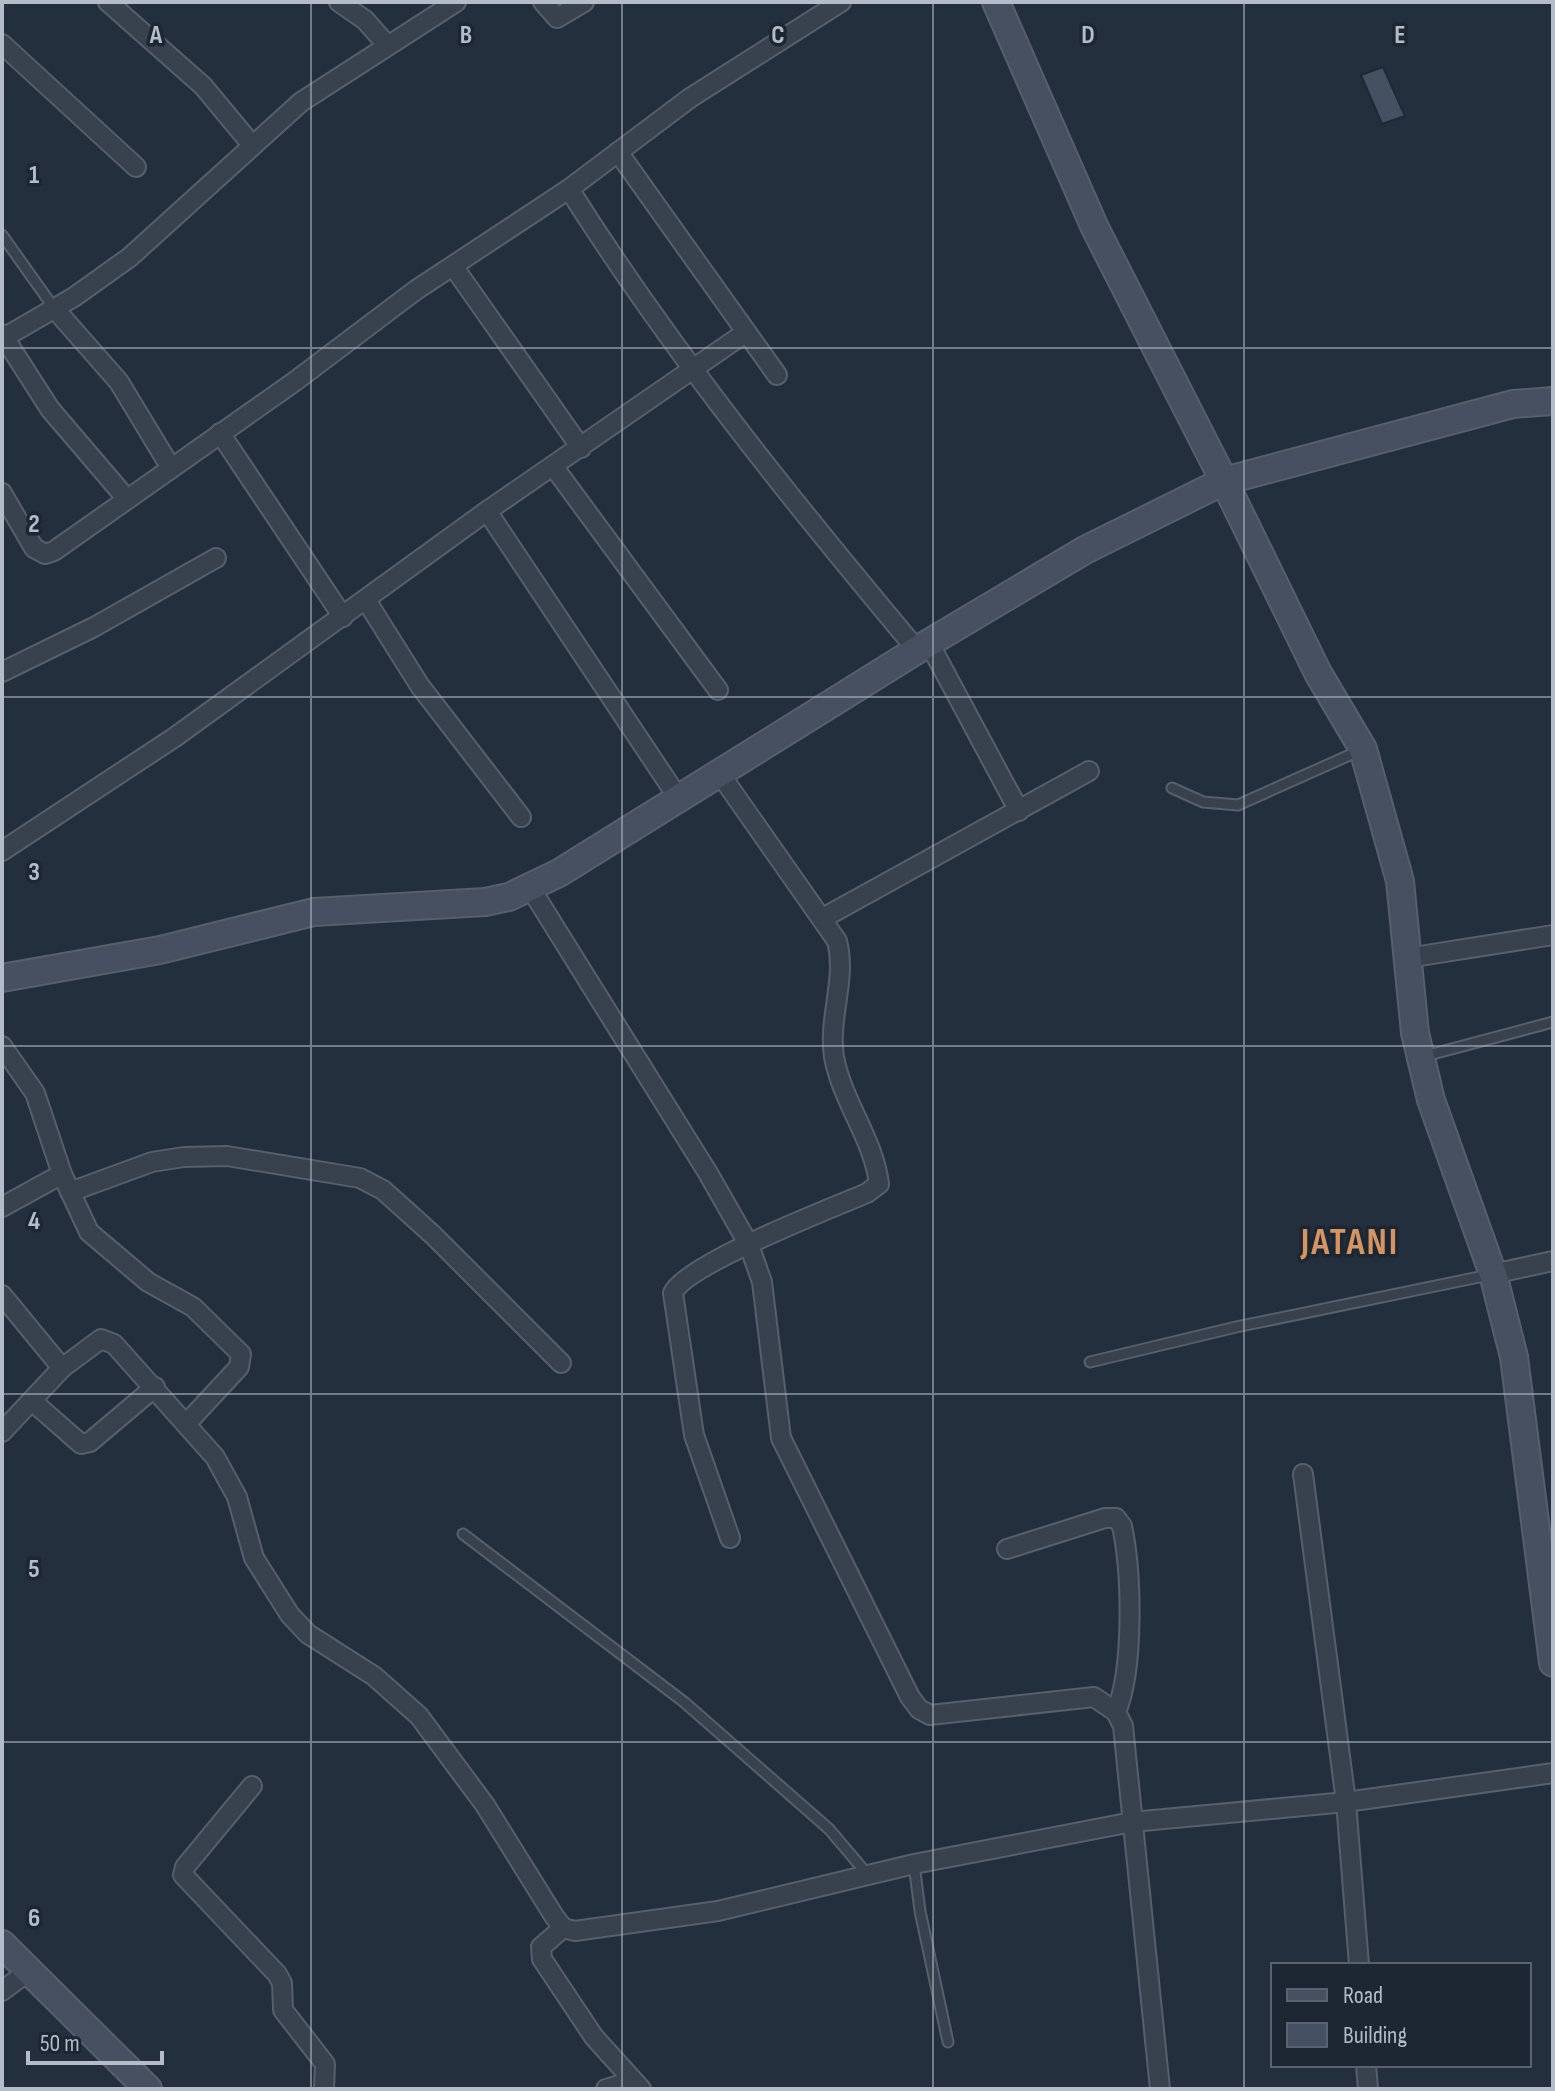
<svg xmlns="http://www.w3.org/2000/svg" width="1555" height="2091" viewBox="0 0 1555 2091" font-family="'Sofia Sans Condensed',sans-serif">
	<rect width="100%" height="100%" fill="#242f3e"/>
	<polygon fill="#455162" stroke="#1f2835" stroke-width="2" points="1383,67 1405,116 1382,124 1361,75"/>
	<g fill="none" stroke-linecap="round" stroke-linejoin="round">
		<defs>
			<g id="lane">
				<polyline points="2,235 54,308"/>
				<polyline points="1172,788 1203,802 1238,805 1361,750"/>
				<polyline points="1425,1056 1553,1022"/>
				<polyline points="1090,1362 1236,1327 1489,1275"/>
				<polyline points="463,1534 684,1702 829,1829 868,1875"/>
				<polyline points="914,1864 920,1911 948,2042"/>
			</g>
			<g id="street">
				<polyline points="108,2 203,86 252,145"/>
				<polyline points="339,2 365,20 387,45"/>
				<polyline points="543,2 557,18 584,2"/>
				<polyline points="2,44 136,167"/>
				<polyline points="618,152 777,375"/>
				<path d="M569,189C672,352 793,502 917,650"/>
				<polyline points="453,266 581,448"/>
				<polyline points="54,308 119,382 171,468"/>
				<polyline points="2,334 50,409 126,498"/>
				<polyline points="5,337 74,297 130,257 301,102 456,2"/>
				<polyline points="220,433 343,617"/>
				<polyline points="553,466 718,690"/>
				<polyline points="2,493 34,548 45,554 54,551 294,382 416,290 569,189 690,98 841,2"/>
				<polyline points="487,511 679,799"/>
				<polyline points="366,600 420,686 521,817"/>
				<polyline points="929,643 1019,811"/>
				<polyline points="2,672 94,627 216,558"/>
				<path d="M720,774L837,941C847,979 828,1017 834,1057C842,1101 874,1140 879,1184L867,1193C832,1208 686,1264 673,1293L694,1435L730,1538"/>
				<polyline points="2,851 175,737 487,511 745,333"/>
				<polyline points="531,889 708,1173 749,1245 762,1282 781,1438 910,1697 919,1709 930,1715 1094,1697 1116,1712 1123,1726 1160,2089"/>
				<polyline points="823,918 1089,771"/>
				<polyline points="1407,958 1553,935"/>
				<polyline points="2,1046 35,1093 62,1174 89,1232 148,1282 193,1307 241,1354 239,1367 187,1423"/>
				<polyline points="70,1192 152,1162 184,1157 227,1156 360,1178 383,1190 433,1235 561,1363"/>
				<polyline points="2,1207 62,1174"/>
				<polyline points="1493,1274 1553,1261"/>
				<polyline points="2,1295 62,1368"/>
				<polyline points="32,1401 81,1444 90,1442 155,1387"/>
				<polyline points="2,1432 62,1368 101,1339 114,1344 215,1457 237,1497 254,1558 290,1615 308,1634 374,1676 419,1716 485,1805 554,1916 563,1928 575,1931 718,1911 914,1864 1132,1822 1346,1802 1553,1773"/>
				<polyline points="1303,1474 1346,1802 1359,1965"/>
				<path d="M1007,1549L1105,1518H1116L1122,1526C1132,1573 1134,1669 1116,1712"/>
				<polyline points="252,1786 185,1867 183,1875 277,1974 282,1983 283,2010 325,2064 324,2089"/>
				<polyline points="563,1928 541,1947 542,1959 594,2037 641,2089"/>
				<polyline points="2,1991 29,1971"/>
				<polyline points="1366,2065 1368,2089"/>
				<polyline points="606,2089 633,2081"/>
			</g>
			<g id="secondary">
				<polyline points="996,2 1095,228 1224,481 1318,673 1363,749 1400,881 1415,1033 1431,1100 1493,1274 1514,1357 1553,1663"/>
				<polyline points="2,978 160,950 314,912 485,902 509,897 559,873 917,650 1085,550 1224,481 1513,404 1553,401"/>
				<polyline points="2,1944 148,2089"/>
			</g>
		</defs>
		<use href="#lane" stroke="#565f6c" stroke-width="13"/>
		<use href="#street" stroke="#565f6c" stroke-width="22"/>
		<use href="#secondary" stroke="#565f6c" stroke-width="30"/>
		<use href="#lane" stroke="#38414e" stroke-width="9"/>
		<use href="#street" stroke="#38414e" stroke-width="18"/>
		<use href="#secondary" stroke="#465061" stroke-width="26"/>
	</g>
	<path fill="none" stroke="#b4bcc9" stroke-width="2" stroke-opacity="0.55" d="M311,2V2089M622,2V2089M933,2V2089M1244,2V2089M2,348H1553M2,697H1553M2,1046H1553M2,1394H1553M2,1742H1553"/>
	<g text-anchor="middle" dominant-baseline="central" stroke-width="7" stroke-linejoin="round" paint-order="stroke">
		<g font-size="38" font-weight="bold" letter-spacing="2" fill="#d59563" stroke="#1d2633">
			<text x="1350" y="1242">JATANI</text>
		</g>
	</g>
	<g font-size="26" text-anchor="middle" font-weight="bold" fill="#b4bcc9" stroke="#1d2633" stroke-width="7" stroke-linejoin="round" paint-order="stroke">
		<text x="156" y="43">A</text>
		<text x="466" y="43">B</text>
		<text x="778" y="43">C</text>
		<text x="1088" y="43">D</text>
		<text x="1400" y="43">E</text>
		<text x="34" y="183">1</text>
		<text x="34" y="532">2</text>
		<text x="34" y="880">3</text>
		<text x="34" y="1229">4</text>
		<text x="34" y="1577">5</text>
		<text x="34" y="1926">6</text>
	</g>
	<rect width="1555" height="2091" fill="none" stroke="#b4bcc9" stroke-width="8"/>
	<rect x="1271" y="1963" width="260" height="104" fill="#1d2633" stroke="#59626f" stroke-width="2"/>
	<rect x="1287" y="1989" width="40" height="12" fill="#465061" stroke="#59626f" stroke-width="2"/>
	<text x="1343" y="2003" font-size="24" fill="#b4bcc9">Road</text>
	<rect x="1287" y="2023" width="40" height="24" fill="#455162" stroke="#59626f" stroke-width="2"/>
	<text x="1343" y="2043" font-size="24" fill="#b4bcc9">Building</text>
	<path d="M28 2051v12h134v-12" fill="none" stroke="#b4bcc9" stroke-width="4"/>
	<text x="40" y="2051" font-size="24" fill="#b4bcc9" stroke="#1d2633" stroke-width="6" paint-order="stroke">50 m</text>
</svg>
